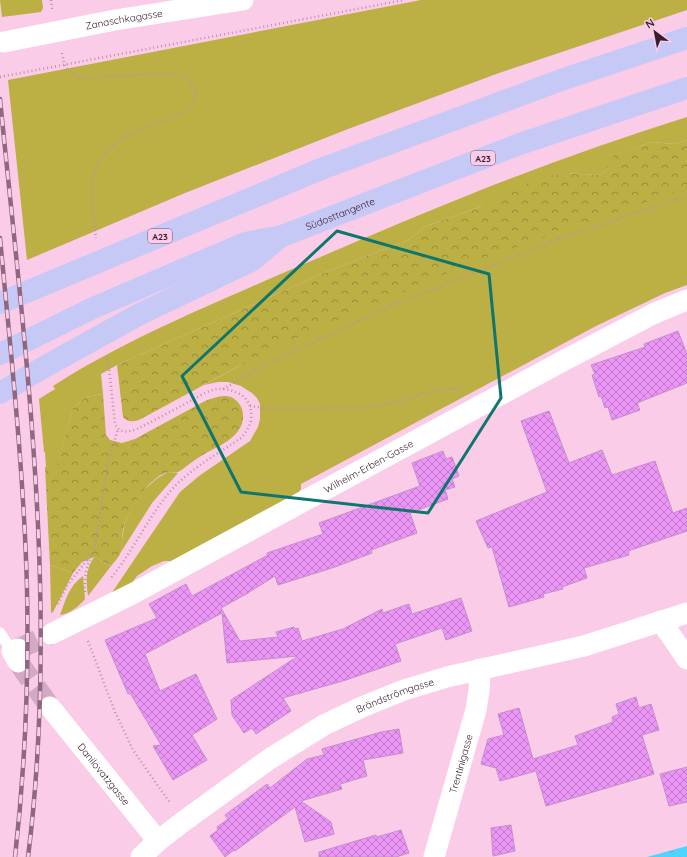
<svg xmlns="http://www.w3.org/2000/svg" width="687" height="857" viewBox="0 0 687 857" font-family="Quicksand,sans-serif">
	<defs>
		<pattern id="forest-crowns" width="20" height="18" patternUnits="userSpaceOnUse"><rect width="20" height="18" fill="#bcaf44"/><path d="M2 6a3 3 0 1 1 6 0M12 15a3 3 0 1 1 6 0" fill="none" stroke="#9a8e39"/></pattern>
		<pattern id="water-ripples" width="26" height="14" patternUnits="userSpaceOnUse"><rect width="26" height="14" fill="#4ed5ff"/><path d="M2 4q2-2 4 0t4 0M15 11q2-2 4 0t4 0" fill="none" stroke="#45b6db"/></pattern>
		<pattern id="building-cross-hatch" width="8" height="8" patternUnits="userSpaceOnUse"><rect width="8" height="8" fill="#eb96f7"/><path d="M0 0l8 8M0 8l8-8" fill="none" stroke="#bf7ac8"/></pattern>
	</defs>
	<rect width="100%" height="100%" fill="#fbcce8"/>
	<g fill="#bcaf44">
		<polygon points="0,0 42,0 43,8 41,12 2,17"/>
		<polygon points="421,0 687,0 687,10 499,73 348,129 185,193 27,260 8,80"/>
		<path d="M687,117V140L674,144L652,142L616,154L605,171L599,175L567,173L480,207L426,226L408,240L326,272L117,365L101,374L103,394L86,397L73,408L57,466L46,467L45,452H44L39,399L55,389L53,386C125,340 206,307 283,273C349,245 415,216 481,190C549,163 618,139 687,117Z"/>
		<polygon points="687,177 687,285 665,293 596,326 301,484 301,489 298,493 173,561 164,561 152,566 137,576 129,587 111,594 180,492 199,476 250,441 258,427 260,419 260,404 257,398 252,393 241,386 228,382 218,382 204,385 391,283"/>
		<path d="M168,472L178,473L152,503L121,552C122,544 122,535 124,527C129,506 148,481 168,472Z"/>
		<path d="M94,557L111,566L88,596C86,581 85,571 94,557Z"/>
		<polygon points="50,565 73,573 53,612 51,613"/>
		<path d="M83,576L85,599C79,606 70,614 60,615C66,599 69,586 83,576Z"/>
	</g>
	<g fill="url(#forest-crowns)">
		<path d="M687,140V188L476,261L296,338L235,368L139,420C133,422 127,422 123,417L117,365L326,272L408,240L426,226L480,207L536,179L567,173L599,175L605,171L615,154L652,142L674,144Z"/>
		<path d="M103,394L106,435L110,440L122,443L135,439L205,401C213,398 223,394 231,397C242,402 246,415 241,426C233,443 212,448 198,458C194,460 181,471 178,472C176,473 172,472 169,472C161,473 152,481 147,487C137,499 128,512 124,526C121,534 123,543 121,551C120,556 115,561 111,566L94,557L82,562L73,573L50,565L45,467L57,465L73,408L86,397Z"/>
	</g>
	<polygon fill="url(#water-ripples)" points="687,846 687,857 647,857"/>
	<g fill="url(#building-cross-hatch)" stroke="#c48ecb">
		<polygon points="678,331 687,354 687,383 637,403 640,410 612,420 608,407 605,408 601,396 599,397 592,375 595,374 591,365 645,347 644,344"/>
		<polygon points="549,411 569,463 602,450 612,475 655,461 673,513 687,508 687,531 628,551 629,555 584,568 587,578 562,587 563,589 543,594 544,597 509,607 492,547 488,548 476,521 547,492 521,421"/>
		<polygon points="443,451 446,459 452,457 459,476 452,479 455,487 445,490 448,499 410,513 417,533 371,550 372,553 335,567 278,585 275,576 248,593 221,608 240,641 278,637 276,632 294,627 295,629 298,628 302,641 343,629 382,609 383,613 409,604 412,614 461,598 472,631 446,640 442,628 395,644 401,661 346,680 283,698 291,711 256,734 252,728 244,733 232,715 231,700 298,656 227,663 222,613 145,654 160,691 196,674 217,719 192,735 207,760 173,780 153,746 161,745 130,693 128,694 105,640 157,618 149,604 186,584 192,596 268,555 267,553 323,534 319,523 420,486 412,463"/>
		<polygon points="636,697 639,708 651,704 659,730 642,735 654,774 546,806 536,771 500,781 496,768 481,764 488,739 504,735 498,714 519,708 533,759 578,745 575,736 613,722 612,717 619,714 616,704"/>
		<polygon points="399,729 403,753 363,760 367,776 340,784 342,789 301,801 331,822 334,834 305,842 295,807 235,851 234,850 225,857 210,836 218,830 217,827 228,819 225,815 267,784 270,788 307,759 324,755 322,749 381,732"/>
		<polygon points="687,767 687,802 669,806 660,774"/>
		<polygon points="511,825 515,851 493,856 491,828"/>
		<polygon points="401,830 409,853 396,857 319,857 319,852 376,835 377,837"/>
	</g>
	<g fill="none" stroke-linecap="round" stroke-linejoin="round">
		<g stroke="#d4a9c3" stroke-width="21" stroke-dasharray="21 10" stroke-linecap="butt">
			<polyline points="18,649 51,634"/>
			<polyline points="18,662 50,707"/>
		</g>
		<g stroke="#ba91aa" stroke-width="2.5" stroke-dasharray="1 3" stroke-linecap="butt">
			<polyline points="51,0 52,9"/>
			<path d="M62,53C65,68 67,75 83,78L170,73L178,74L184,76L190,82L194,88L196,95L194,102L189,110C156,127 98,135 93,180C91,199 94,219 96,238"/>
			<polyline points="0,77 404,0"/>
			<path d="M108,358L115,424C119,434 128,432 137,429C155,420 174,410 192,400C200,396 209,390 217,389C230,388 247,394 250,407C254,419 249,429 241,438C219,453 195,466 176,485C150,512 135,549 111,578"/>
			<polyline points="223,389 267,364 391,306 564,237 687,196"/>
			<polyline points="250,406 272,409 373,407 397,402 425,393 443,389 462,389"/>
			<path d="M85,592C83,568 92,560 96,539C100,519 101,500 105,480C108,463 113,446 118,429"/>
			<polyline points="58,604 68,584 88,559"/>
			<polyline points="88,641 115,712 133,750 170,803"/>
		</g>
		<polyline stroke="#fff" stroke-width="11" points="0,633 12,651"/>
		<g stroke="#fff" stroke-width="21">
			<path id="s1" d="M4,42L115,20L243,0"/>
			<polyline points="661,621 687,659"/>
			<path id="s2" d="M51,634L132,594L561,362L655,313L687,300"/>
			<polyline points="18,662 12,651 18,649"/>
			<path id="s3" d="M50,707L158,841"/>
			<path id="s4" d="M141,857L158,841L184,821L268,760L324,725L362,707L404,690L447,677L584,646L687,613"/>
			<path id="s5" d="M434,857L476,710L479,691L480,669"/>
		</g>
		<g stroke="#c6c8f6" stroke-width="22">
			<polyline points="0,303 321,169 561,80 687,38"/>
			<path id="s6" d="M0,354L93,308L245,243L282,236L517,145L687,88"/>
			<polyline points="0,393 44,367 138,315 253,260 281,236"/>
		</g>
		<defs>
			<g id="rail">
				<path d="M0,99C25,351 60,604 28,857"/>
				<path d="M0,238C11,355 24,472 27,589C29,679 25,768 15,857"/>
			</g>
		</defs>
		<use href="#rail" stroke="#8d687f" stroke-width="4.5"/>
		<use href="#rail" stroke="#fbcce8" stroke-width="3" stroke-dasharray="9" stroke-linecap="butt"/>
	</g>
	<path fill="none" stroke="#0f766e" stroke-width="3" stroke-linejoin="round" d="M337,231L489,274L501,398L428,513L241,492L182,376Z"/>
	<g text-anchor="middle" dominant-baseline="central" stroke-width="3.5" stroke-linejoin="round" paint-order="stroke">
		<g fill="#fbcce8" stroke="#735166" stroke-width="1">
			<rect x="471" y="151" width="24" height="14" rx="3"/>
			<rect x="148" y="229" width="24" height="14" rx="3"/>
		</g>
		<g font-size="9" font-weight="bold" fill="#391c2f">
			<text x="483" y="158">A23</text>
			<text x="160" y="236">A23</text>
		</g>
		<g font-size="10" fill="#391c2f" stroke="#fbcce8">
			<text stroke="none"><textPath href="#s1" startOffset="122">Zanaschkagasse</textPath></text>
			<text stroke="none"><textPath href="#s6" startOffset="369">Südosttangente</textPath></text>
			<text stroke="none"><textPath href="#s2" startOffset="359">Wilhelm-Erben-Gasse</textPath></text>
			<text stroke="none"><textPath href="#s4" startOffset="303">Brändströmgasse</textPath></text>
			<text stroke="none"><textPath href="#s5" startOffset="97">Trentinigasse</textPath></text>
			<text stroke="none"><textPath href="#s3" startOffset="86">Danilovatzgasse</textPath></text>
		</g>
	</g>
	<g transform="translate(655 32) rotate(328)" stroke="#fbcce8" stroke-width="3" paint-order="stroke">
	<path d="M0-3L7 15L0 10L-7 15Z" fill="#391c2f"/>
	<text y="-6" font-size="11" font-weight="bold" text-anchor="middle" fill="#391c2f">N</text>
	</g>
</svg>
